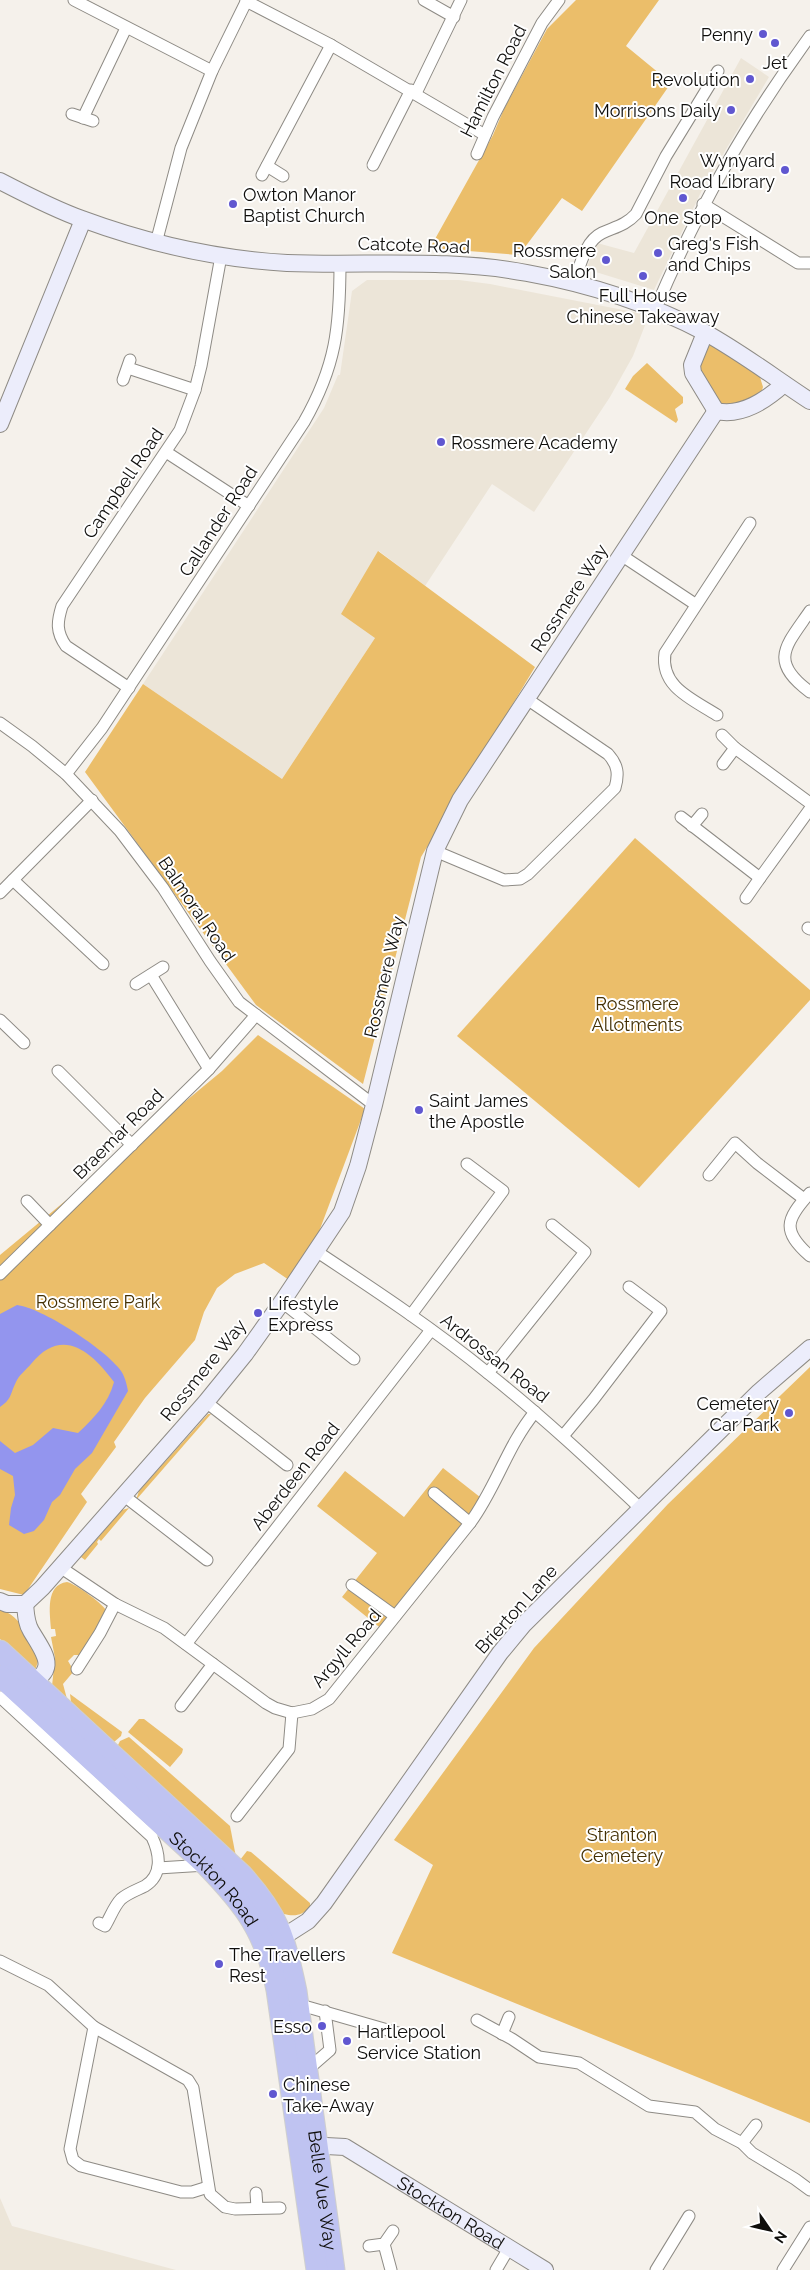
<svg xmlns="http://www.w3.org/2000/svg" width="810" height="2270" viewBox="0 0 810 2270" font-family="Raleway,sans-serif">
	<rect width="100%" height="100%" fill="#f5f1eb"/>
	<g fill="#ece5d8">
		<polygon points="741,58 769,77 703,188 654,290 586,269 597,243 634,253"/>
		<polygon points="367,280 459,280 490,284 649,315 633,356 610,397 534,512 492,484 425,586 379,551 375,638 282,779 143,684 324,408 338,375 340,375 352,291"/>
		<polygon points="0,2198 12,2226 176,2270 0,2270"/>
	</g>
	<g fill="#ebbe6a">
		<polygon points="576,0 659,0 626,46 671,83 582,211 562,198 519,255 430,248 493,135 504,109 547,29"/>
		<polygon points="710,345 759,374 763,387 760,396 751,401 719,407 698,364 701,352"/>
		<polygon points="647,363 683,397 683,403 675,409 678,420 676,423 625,389 633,376"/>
		<polygon points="378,551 535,667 421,857 363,1084 256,1005 85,772 143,684 282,779 375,638 341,614"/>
		<polygon points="635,838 810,990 810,1000 639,1188 457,1036"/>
		<polygon points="258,1035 365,1109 314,1245 289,1280 264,1263 235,1274 217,1288 204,1312 195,1340 145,1398 114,1442 116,1447 81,1494 87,1502 24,1595 0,1589 0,1255 222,1071"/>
		<polygon points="810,1367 810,2123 392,1953 433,1865 394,1840 534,1648 668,1504"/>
		<polygon points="208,1414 211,1414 136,1500 139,1491"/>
		<polygon points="443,1468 485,1501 383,1630 342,1597 377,1553 317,1506 345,1471 404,1517"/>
		<polygon points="129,1508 101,1541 99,1539 97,1542 98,1544 85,1560 81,1557 122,1510"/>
		<path d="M67,1582C76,1584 105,1605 107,1612L81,1653L79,1655H74L68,1661L74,1671L63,1684L67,1699L52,1686L55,1658L51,1637L56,1636L55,1629H51C50,1613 45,1585 67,1582Z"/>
		<path d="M0,1610C22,1615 30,1641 39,1658L35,1671L0,1639Z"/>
		<polygon points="70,1694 122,1732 121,1736 114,1742 71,1702"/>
		<polygon points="139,1719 144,1719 183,1749 182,1753 170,1767 128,1732"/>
		<polygon points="129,1737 230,1826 236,1857 117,1747 120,1741"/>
		<path d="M247,1851L251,1852L310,1903V1907C303,1915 295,1917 284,1914L263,1885L240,1860Z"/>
	</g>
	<path fill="#9395ee" d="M17,1305C42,1308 101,1347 117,1366C124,1373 126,1381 128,1391L92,1453L75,1469L60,1495L52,1502L44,1520L34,1531L24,1534L9,1525L11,1508L15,1495L13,1476L0,1469V1441L15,1453L33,1445L53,1428L78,1433C94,1418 108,1404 114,1382C91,1351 62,1326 31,1364C26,1370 19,1375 16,1382C10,1394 12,1399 0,1407V1314Z"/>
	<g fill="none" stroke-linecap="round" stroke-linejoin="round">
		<defs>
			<g id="street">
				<polyline points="74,0 212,71"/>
				<polyline points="424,0 454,17"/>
				<polyline points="246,1 331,45 485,135"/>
				<polyline points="416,93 461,0"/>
				<polyline points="72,114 93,121"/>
				<polyline points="83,118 126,28"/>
				<polyline points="477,154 493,117 542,23 559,0"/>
				<polyline points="373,165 411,90"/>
				<polyline points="267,166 283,176"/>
				<polyline points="262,175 331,45"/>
				<polyline points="703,204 798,263 810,263"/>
				<polyline points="156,243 181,148 212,71 247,0"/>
				<path d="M574,283C580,266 585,241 602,233C615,227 626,225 636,214L666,156L718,71"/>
				<path d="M655,310C698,208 745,125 810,36"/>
				<polyline points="128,368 195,390"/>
				<polyline points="123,380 130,360"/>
				<polyline points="166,452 249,506"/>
				<polyline points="621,555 695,604"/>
				<path d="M810,611C786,646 768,661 810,692"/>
				<path d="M129,688L66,646C56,632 57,622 62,606L180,430L195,390L201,366L221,256"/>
				<path d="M717,715C692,699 660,687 665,653L750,523"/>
				<polyline points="0,723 32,746 66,774 120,831 163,888 210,961 239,1002 374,1105"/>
				<polyline points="722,735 735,748 810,803"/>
				<polyline points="723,764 735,748"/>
				<path d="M66,774L102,728L304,422C336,366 340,327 340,263"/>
				<polyline points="681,817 760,878 810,809"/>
				<polyline points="692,826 702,814"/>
				<path d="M435,851L504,880L520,879L528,874L615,788C619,774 618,765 608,754L527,699"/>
				<polyline points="13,880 103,964"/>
				<polyline points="0,893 92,800"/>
				<polyline points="746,898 760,878"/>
				<polyline points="808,928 810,929"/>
				<polyline points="151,975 209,1069"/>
				<polyline points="136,984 163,967"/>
				<polyline points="0,1020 24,1043"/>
				<polyline points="58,1071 132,1145"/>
				<polyline points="709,1175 735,1143 757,1163 804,1199"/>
				<path d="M810,1193C785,1220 782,1231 810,1256"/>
				<polyline points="27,1201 50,1225"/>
				<path d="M316,1251C375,1290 434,1329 489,1374C542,1416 591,1462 640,1508"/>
				<polyline points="0,1274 209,1069 256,1015"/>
				<polyline points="282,1302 354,1359"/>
				<polyline points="411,1315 503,1191 467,1164"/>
				<polyline points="488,1373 585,1252 552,1225"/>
				<polyline points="206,1402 287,1465"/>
				<polyline points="563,1436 593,1400 661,1311 629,1287"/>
				<polyline points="434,1493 470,1523"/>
				<polyline points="123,1495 207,1560"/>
				<path d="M60,1567L115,1604L164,1628L266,1703L275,1708L292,1713L312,1709L329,1699L470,1523C496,1488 507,1446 535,1412"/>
				<polyline points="352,1585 395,1616"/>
				<polyline points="186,1644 431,1330"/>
				<polyline points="77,1669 100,1633 115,1604"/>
				<path d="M0,1697L152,1837C160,1854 163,1875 145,1886C137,1890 128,1893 121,1899C114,1906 110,1918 105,1926L99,1923"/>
				<polyline points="181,1706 213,1664"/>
				<polyline points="237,1816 289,1749 292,1713"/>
				<polyline points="158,1868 206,1865"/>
				<polyline points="0,1961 48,1985 94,2027 188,2080 193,2088 210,2194 225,2207 235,2209 280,2208"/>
				<polyline points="297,2004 398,2033"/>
				<polyline points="477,2020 512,2039 539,2057 579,2063 649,2106 695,2112 715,2129 742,2143 752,2153 795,2179 810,2190"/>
				<polyline points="94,2027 70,2149 73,2160 81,2166 181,2192 192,2192 208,2187"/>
				<polyline points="502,2034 509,2017"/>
				<polyline points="307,2070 330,2050 325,2011"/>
				<polyline points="742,2143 756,2125"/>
				<polyline points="256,2193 257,2208"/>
				<polyline points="384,2244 391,2270"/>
				<polyline points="369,2246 384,2244 393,2231"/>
				<polyline points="496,2270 509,2248"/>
				<polyline points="656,2270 689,2216"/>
				<polyline points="783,2270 810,2227"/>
			</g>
			<g id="secondary">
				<path d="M0,181C27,195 54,209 82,219C147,243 217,259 287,263C367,266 449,258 527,273C588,284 651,304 706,333C742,353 775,378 810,401"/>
				<polyline points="705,333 692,365 693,373 716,411"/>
				<path d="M716,411C742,417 766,400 784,384"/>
				<polyline points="0,424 83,220"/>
				<polyline points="0,1601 7,1604 25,1604 42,1588 206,1402 245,1354 282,1302 342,1212 358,1166 374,1105 435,851 460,800 716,411"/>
				<path d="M23,1687C60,1671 46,1656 31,1631C26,1623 26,1614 25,1604"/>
				<polyline points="272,1944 308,1921 324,1903 500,1653 524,1624 759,1392 810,1348"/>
				<path id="s1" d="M308,2150L326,2146L345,2147L545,2270"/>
			</g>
			<g id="highway">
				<path id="s2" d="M0,1651L242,1875C279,1916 285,1938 296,1991L334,2270"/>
				<path id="s3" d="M0,1676L206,1865C246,1906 266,1933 277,1990L317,2270"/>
			</g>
		</defs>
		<use href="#street" stroke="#8e8b85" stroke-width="13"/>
		<use href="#secondary" stroke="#8e8b85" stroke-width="18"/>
		<use href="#highway" stroke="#cfcfce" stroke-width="23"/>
		<use href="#street" stroke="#fff" stroke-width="11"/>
		<use href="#secondary" stroke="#ecedfb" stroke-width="16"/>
		<use href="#highway" stroke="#bfc3f1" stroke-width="21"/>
	</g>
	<g fill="#6057d0" stroke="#fff" stroke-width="2">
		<circle cx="763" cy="34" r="5"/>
		<circle cx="775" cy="43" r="5"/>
		<circle cx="750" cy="79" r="5"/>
		<circle cx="731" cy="110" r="5"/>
		<circle cx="785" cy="170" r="5"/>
		<circle cx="683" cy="198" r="5"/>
		<circle cx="233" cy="204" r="5"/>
		<circle cx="658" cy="253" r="5"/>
		<circle cx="606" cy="260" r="5"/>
		<circle cx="643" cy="276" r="5"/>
		<circle cx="441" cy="442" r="5"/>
		<circle cx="419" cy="1110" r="5"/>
		<circle cx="258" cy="1313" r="5"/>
		<circle cx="789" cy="1413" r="5"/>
		<circle cx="219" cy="1964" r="5"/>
		<circle cx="322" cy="2026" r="5"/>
		<circle cx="347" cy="2041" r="5"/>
		<circle cx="273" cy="2094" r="5"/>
	</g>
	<g text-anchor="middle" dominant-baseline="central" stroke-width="4" stroke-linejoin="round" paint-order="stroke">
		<g font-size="18" fill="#0f0e0c" stroke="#fff" text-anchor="start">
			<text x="753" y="34" text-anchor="end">Penny</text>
			<text x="775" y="62" text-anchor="middle">Jet</text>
			<text x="740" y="79" text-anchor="end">Revolution</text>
			<text x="721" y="110" text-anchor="end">Morrisons Daily</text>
			<text x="775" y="160" text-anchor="end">Wynyard<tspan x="775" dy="21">Road Library</tspan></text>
			<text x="243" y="194">Owton Manor<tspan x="243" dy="21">Baptist Church</tspan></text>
			<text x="683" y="217" text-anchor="middle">One Stop</text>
			<text x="668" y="243">Greg's Fish<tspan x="668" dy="21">and Chips</tspan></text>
			<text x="596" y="250" text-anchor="end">Rossmere<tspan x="596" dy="21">Salon</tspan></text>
			<text x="643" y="295" text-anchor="middle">Full House<tspan x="643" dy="21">Chinese Takeaway</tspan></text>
			<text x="451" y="442">Rossmere Academy</text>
			<text x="429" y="1100">Saint James<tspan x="429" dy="21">the Apostle</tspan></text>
			<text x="268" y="1303">Lifestyle<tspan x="268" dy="21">Express</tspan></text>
			<text x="779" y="1403" text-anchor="end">Cemetery<tspan x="779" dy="21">Car Park</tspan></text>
			<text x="229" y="1954">The Travellers<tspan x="229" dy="21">Rest</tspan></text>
			<text x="312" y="2026" text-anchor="end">Esso</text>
			<text x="357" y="2031">Hartlepool<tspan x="357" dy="21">Service Station</tspan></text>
			<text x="283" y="2084">Chinese<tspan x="283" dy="21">Take-Away</tspan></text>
		</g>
		<g font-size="18" fill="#0f0e0c" stroke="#fff">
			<text transform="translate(493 81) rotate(-63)">Hamilton Road</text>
			<text transform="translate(414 245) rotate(2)">Catcote Road</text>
			<text transform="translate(123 483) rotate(-56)">Campbell Road</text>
			<text transform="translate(218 521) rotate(-57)">Callander Road</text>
			<text transform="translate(569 598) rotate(-57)">Rossmere Way</text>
			<text transform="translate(197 909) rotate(56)">Balmoral Road</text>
			<text transform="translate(384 977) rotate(-77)">Rossmere Way</text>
			<text transform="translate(118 1134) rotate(-45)">Braemar Road</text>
			<text transform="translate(495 1358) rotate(38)">Ardrossan Road</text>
			<text transform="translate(203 1370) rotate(-51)">Rossmere Way</text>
			<text transform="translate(295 1476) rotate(-52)">Aberdeen Road</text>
			<text transform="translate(516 1609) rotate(-48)">Brierton Lane</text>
			<text transform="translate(346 1648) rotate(-50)">Argyll Road</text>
			<text stroke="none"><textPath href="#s3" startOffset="295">Stockton Road</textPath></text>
			<text stroke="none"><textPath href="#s2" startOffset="661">Belle Vue Way</textPath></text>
			<text stroke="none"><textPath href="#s1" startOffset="162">Stockton Road</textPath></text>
		</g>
		<g font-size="18" fill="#443004" stroke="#fff">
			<text x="637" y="1003">Rossmere<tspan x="637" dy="21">Allotments</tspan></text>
			<text x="98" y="1301">Rossmere Park</text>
			<text x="622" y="1834">Stranton<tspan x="622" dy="21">Cemetery</tspan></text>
		</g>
	</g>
	<g transform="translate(770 2230) rotate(124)" stroke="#ffffff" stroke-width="4" paint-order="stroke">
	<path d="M0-4L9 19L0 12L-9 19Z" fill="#0f0e0c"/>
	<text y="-8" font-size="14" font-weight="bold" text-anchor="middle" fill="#0f0e0c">N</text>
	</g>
</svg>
